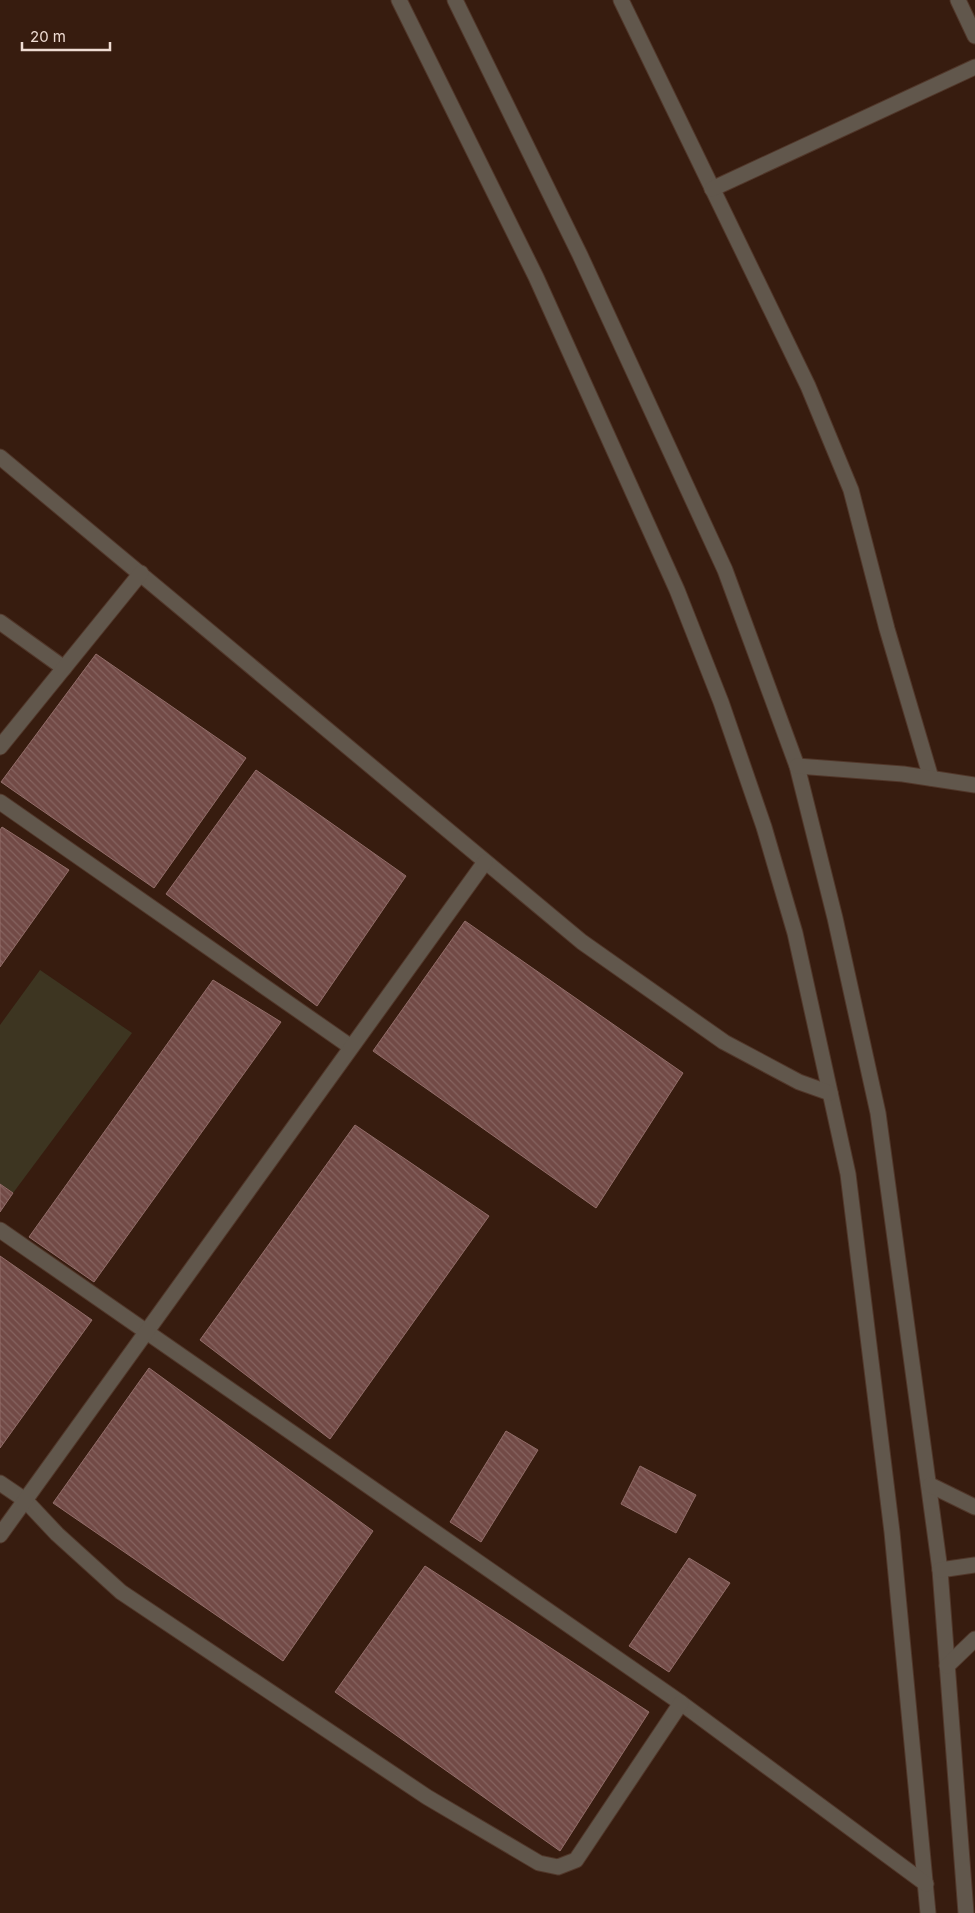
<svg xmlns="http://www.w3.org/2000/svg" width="975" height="1913" viewBox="0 0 975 1913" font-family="Inter,sans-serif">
	<defs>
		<pattern id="building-back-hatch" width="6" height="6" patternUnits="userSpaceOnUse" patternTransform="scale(1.25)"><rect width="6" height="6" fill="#724a46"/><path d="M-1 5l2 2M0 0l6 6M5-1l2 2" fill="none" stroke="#866460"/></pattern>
	</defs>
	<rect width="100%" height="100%" fill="#371c0f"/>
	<polygon fill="#3d3521" points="40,970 132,1033 13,1193 0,1184 0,1025"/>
	<g fill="url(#building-back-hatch)" stroke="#926d69">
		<polygon points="96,654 246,758 154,888 1,782"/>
		<polygon points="256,770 406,876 317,1006 166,894"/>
		<polygon points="2,827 69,870 0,967 0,830"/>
		<polygon points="465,921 683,1073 596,1208 373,1051"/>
		<polygon points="213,980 281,1022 94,1282 29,1237"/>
		<polygon points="355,1125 489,1216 330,1439 200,1340"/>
		<polygon points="0,1184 13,1193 0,1212"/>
		<polygon points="0,1256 92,1320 0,1448"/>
		<polygon points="149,1368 373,1531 283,1661 53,1503"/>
		<polygon points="506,1431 538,1450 481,1542 450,1522"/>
		<polygon points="640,1466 696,1495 676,1533 621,1504"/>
		<polygon points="689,1558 730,1583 669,1672 629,1646"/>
		<polygon points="425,1566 649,1712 560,1851 335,1692"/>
	</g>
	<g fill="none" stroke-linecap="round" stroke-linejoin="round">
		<defs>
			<g id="minor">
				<polyline points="399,0 536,277 677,590 721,702 764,827 795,933 848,1174 892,1532 928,1913"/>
				<polyline points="455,0 580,255 725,570 797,766 835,918 878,1113 940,1570 966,1913"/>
				<polyline points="621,0 808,386 851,490 887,629 931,778"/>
				<polyline points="958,0 975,36"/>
				<polyline points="712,189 975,67"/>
				<polyline points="0,457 582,942 724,1042 799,1082 830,1093"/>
				<polyline points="0,622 64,668"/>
				<polyline points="0,747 141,573"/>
				<polyline points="797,766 903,774 975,785"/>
				<polyline points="0,802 351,1047"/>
				<polyline points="0,1230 681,1703 926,1884"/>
				<polyline points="0,1483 25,1500 57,1534 121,1592 427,1797 539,1863 558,1867 576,1860 681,1703"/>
				<polyline points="930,1485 975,1507"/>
				<polyline points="0,1535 485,862"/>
				<polyline points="940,1570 975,1565"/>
				<polyline points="947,1666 975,1639"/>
			</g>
		</defs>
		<use href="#minor" stroke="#51372a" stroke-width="17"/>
		<use href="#minor" stroke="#61574c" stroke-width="15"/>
	</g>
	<path d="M22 42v8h88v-8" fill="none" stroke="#efdcd3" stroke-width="2.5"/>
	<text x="30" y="42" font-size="15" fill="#efdcd3" stroke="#371c0f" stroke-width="4" paint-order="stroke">20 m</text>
</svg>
